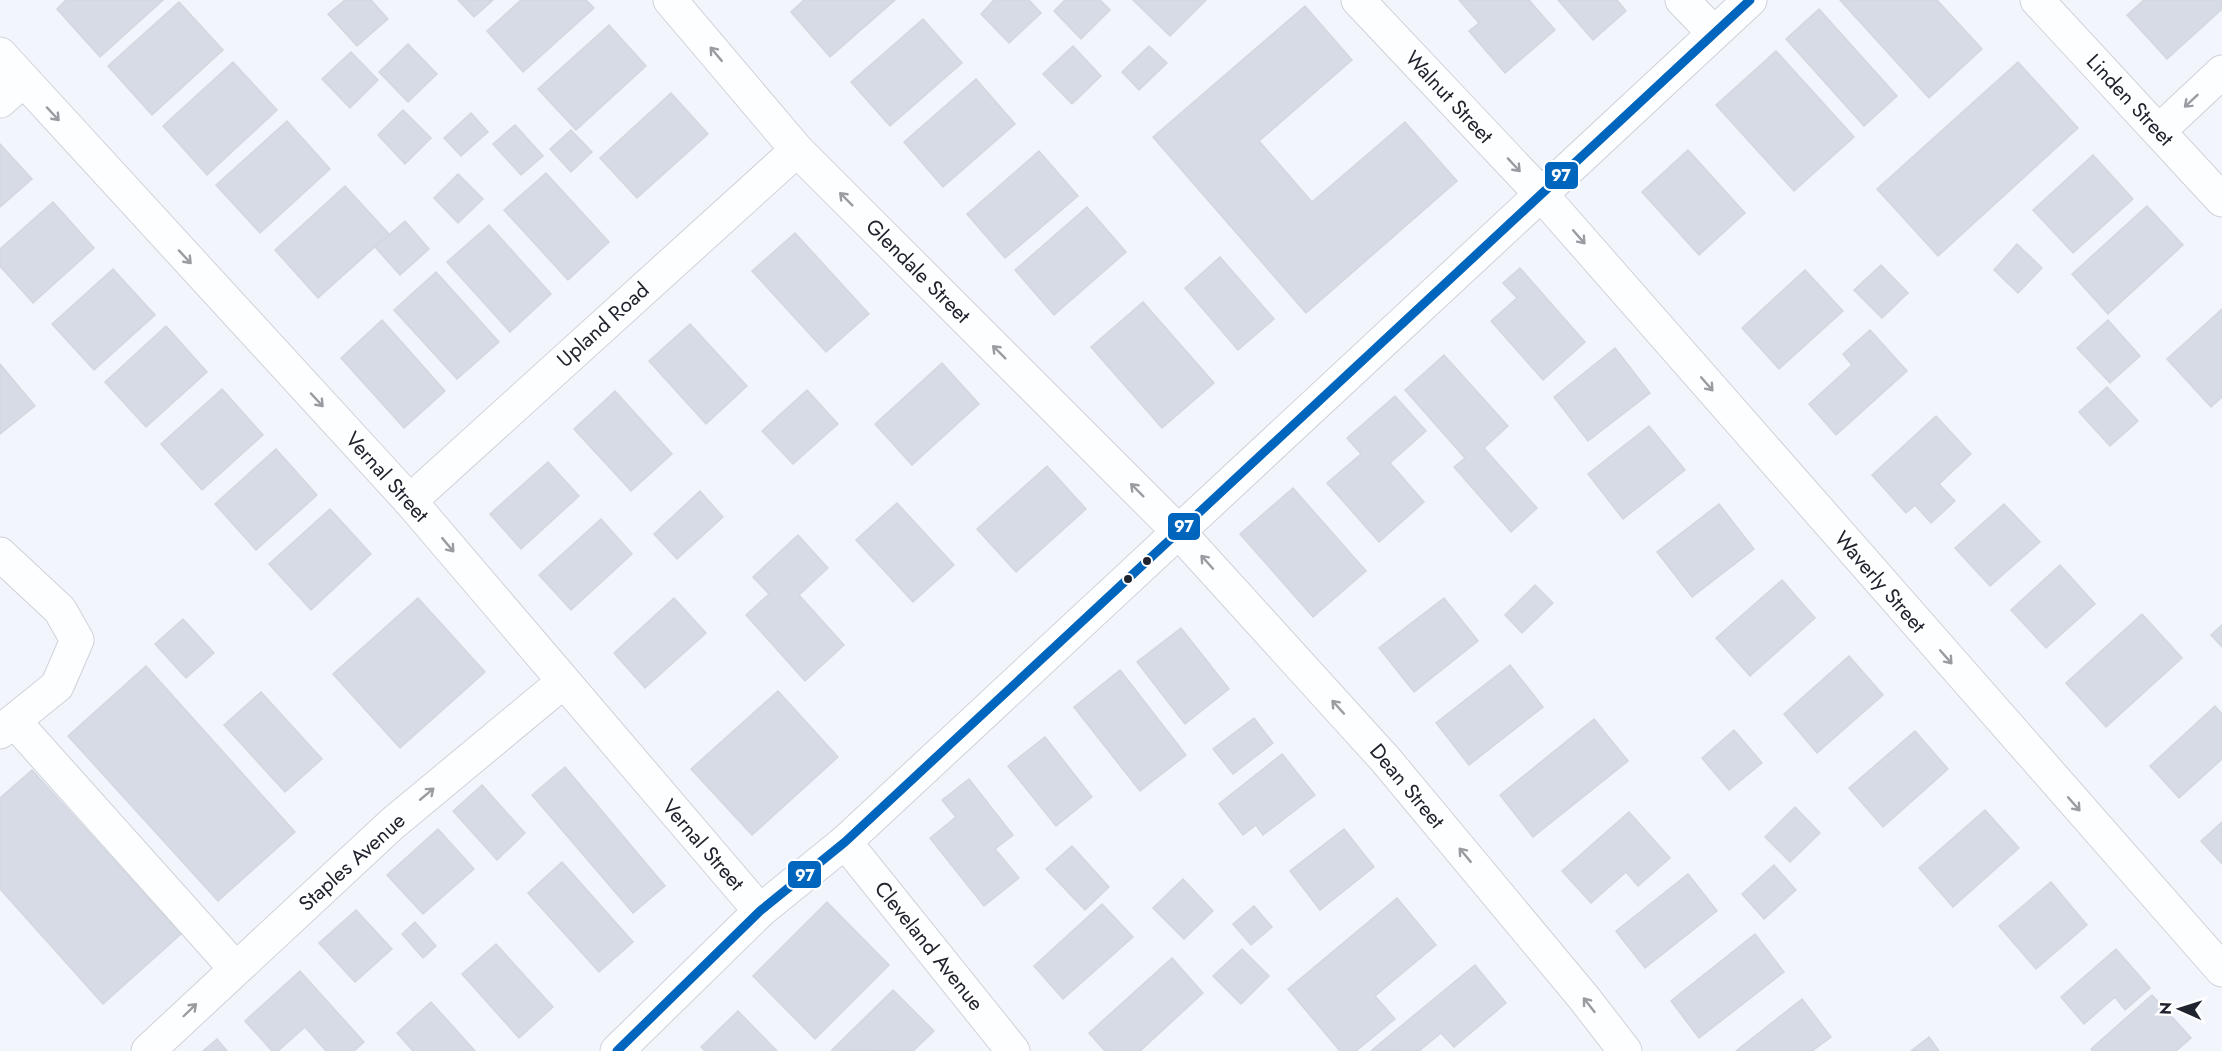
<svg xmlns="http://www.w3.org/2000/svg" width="2222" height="1051" viewBox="0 0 2222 1051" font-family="Jost,sans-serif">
	<rect width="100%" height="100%" fill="#f2f5fc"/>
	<g fill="#d7dbe5" stroke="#d3d7df" stroke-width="1.5">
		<polygon points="66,0 163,0 100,57 57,9"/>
		<polygon points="345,0 371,0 388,19 357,46 328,14"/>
		<polygon points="458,0 493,0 474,17"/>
		<polygon points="521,0 586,0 594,8 523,72 487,31"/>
		<polygon points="804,0 895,0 830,57 791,12"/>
		<polygon points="994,0 1029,0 1041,13 1009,43 981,14"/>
		<polygon points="1065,0 1100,0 1110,10 1081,39 1054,11"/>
		<polygon points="1133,0 1206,0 1170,36"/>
		<polygon points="1459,0 1529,0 1555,30 1505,73 1469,31 1479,23"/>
		<polygon points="1558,0 1617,0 1626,11 1593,40"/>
		<polygon points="1840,0 1937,0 1982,49 1929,98"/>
		<polygon points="2144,0 2222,0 2222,9 2167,59 2127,15"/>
		<polygon points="179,2 223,50 152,115 108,66"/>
		<polygon points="1305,6 1352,60 1259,141 1312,202 1405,122 1457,181 1306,313 1153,137"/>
		<polygon points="1819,9 1897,96 1864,126 1786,39"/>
		<polygon points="923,19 962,63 890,126 851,82"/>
		<polygon points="609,25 646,66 576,130 538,89"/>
		<polygon points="408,44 437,74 408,102 379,72"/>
		<polygon points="1073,46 1101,76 1072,104 1043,74"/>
		<polygon points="1149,46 1167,63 1139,90 1122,72"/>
		<polygon points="1776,51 1854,137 1794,191 1716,105"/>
		<polygon points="351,52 378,80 350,108 322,79"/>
		<polygon points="233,62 277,110 207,175 163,126"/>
		<polygon points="2018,62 2078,128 1938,256 1877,189"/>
		<polygon points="976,79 1015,124 943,187 904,142"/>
		<polygon points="671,93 708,134 637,198 600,158"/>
		<polygon points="403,110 431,138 405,164 378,135"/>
		<polygon points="471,113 488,132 461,156 444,138"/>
		<polygon points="287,121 330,169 260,233 216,185"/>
		<polygon points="515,125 543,156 521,175 493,144"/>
		<polygon points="571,130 592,152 571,172 550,149"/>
		<polygon points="0,144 32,179 0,207"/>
		<polygon points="1688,150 1745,213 1699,255 1642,192"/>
		<polygon points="1039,151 1078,196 1005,258 967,214"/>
		<polygon points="2093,155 2133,199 2073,253 2033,210"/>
		<polygon points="546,173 609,242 568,280 504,210"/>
		<polygon points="458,174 483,199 458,223 434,198"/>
		<polygon points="345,186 389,234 318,298 275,250"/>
		<polygon points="53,202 94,248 33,303 0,266 0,249"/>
		<polygon points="2147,206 2183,245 2108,314 2072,274"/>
		<polygon points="1087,207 1126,252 1054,315 1015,270"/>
		<polygon points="405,221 429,249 400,275 375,247"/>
		<polygon points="489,225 551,294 510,332 447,262"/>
		<polygon points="795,233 869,314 826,352 752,271"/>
		<polygon points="2017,244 2042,268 2018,293 1994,270"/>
		<polygon points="1220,257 1274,319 1238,350 1185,288"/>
		<polygon points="1881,265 1908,293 1882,318 1854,290"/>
		<polygon points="1520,268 1585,342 1543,380 1491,321 1517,298 1503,283"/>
		<polygon points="113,269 155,315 94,370 52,324"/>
		<polygon points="1805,270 1843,311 1779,369 1742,328"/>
		<polygon points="436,272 499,342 457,379 394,310"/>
		<polygon points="1143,302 1214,383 1162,428 1091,347"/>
		<polygon points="2222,309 2222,397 2211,407 2167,359"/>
		<polygon points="382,320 445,391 404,428 341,358"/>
		<polygon points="2108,320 2140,356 2110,383 2077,348"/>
		<polygon points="690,324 747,386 706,424 649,361"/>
		<polygon points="166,326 207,372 146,427 105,382"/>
		<polygon points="1870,330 1907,371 1836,435 1809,404 1852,365 1843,354"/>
		<polygon points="1615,348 1650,393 1588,441 1554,397"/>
		<polygon points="1444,355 1508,426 1484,448 1537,508 1511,532 1454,467 1465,458 1405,390"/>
		<polygon points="942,363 979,404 912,465 875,424"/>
		<polygon points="0,364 35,406 0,434"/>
		<polygon points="2107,387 2138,421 2110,446 2079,412"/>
		<polygon points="222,389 263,435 202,490 161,444"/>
		<polygon points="807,390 838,424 793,464 762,431"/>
		<polygon points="615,391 672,454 631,491 574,429"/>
		<polygon points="1395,396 1426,431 1390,463 1424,502 1379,542 1327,483 1361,454 1347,438"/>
		<polygon points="1936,416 1971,454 1939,484 1955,501 1931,523 1915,505 1906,513 1872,475"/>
		<polygon points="1649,426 1685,470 1623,519 1588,474"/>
		<polygon points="276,449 317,495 256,550 215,504"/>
		<polygon points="548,462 579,496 521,549 490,514"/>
		<polygon points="1047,466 1086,509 1016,572 977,529"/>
		<polygon points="1293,488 1366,571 1313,617 1240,534"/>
		<polygon points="700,491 723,517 677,559 654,534"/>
		<polygon points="897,503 954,565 913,602 856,540"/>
		<polygon points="1719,504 1754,549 1692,597 1657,552"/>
		<polygon points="2004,504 2040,542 1990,586 1955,548"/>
		<polygon points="330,509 371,554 311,610 269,564"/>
		<polygon points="601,519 632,554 571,610 539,575"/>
		<polygon points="798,535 828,568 799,595 844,645 805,681 746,615 769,594 753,577"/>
		<polygon points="2060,565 2095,604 2046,648 2011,610"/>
		<polygon points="1782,580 1815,618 1750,676 1716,638"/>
		<polygon points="1535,585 1553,603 1522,633 1505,615"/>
		<polygon points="418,598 485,672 400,748 333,674"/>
		<polygon points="674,598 706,633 645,688 614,653"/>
		<polygon points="1444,598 1478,641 1414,692 1379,648"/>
		<polygon points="2142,614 2182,658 2106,727 2066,683"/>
		<polygon points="183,619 214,653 186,678 155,644"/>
		<polygon points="2222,625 2222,647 2211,635"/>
		<polygon points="1181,628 1229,689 1185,724 1137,662"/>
		<polygon points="1849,656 1883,695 1817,753 1784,714"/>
		<polygon points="1510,665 1543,707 1469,765 1436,723"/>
		<polygon points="146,666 295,832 218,901 68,736"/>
		<polygon points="1120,670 1186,755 1140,791 1074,707"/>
		<polygon points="778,691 838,757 752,835 691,769"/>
		<polygon points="261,692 322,759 285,792 224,725"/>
		<polygon points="2215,706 2222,714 2222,759 2179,798 2150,766"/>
		<polygon points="1254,718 1273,743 1233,774 1213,749"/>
		<polygon points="1594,719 1628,761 1533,837 1500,795"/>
		<polygon points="1734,730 1762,763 1729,790 1702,758"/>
		<polygon points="1915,731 1948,769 1883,827 1849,788"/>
		<polygon points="1045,737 1092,797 1056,826 1008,766"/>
		<polygon points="1282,754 1315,795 1263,835 1256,825 1243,835 1219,804"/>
		<polygon points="565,767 665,886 633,913 532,795"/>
		<polygon points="32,770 181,934 103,1004 0,889 0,798"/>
		<polygon points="969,779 1013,835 995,849 1019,878 984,906 930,838 956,817 942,800"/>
		<polygon points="482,785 525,833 497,860 453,811"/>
		<polygon points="1795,807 1820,833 1790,862 1765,837"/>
		<polygon points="1985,810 2019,848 1953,907 1919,868"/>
		<polygon points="1629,812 1670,858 1638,886 1626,872 1591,903 1562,871"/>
		<polygon points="2222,822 2222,864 2201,841"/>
		<polygon points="438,829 474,869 423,914 387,875"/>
		<polygon points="1344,829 1374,867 1320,910 1290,871"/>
		<polygon points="1072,846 1109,887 1085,910 1046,869"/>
		<polygon points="562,862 633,942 599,972 528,893"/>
		<polygon points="1774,865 1796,890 1764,919 1742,894"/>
		<polygon points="1688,874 1717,911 1645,968 1616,931"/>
		<polygon points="1183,879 1213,911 1184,939 1153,908"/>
		<polygon points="2051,882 2087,925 2036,969 1999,926"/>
		<polygon points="1397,898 1436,945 1375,996 1395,1019 1356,1051 1340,1051 1288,989"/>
		<polygon points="827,902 889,965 815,1039 753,976"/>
		<polygon points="1102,904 1133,937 1063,999 1034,966"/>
		<polygon points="1254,906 1272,927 1251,945 1233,924"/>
		<polygon points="356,910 392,949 355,982 319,943"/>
		<polygon points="415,922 436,946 423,958 402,934"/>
		<polygon points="1755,934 1784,972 1699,1038 1671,1001"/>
		<polygon points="496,944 553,1007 519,1038 462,974"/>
		<polygon points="1242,949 1269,976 1241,1004 1213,976"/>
		<polygon points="2116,949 2150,988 2125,1010 2115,997 2084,1024 2061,997"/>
		<polygon points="1172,958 1203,993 1140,1051 1105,1051 1089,1033"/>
		<polygon points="1475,965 1506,1003 1454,1047 1441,1033 1419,1051 1372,1050"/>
		<polygon points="300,971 364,1042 354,1051 326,1051 305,1027 278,1051 272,1051 245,1021"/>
		<polygon points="893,990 934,1031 913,1051 832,1050"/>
		<polygon points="2152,995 2191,1038 2176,1051 2093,1051 2091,1049"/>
		<polygon points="1802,999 1831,1037 1812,1051 1736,1051"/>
		<polygon points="431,1002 475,1051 413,1051 397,1033"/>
		<polygon points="738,1011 777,1051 705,1051 701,1047"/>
		<polygon points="1929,1037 1939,1051 1911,1051"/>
		<polygon points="217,1039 227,1051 203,1051"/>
	</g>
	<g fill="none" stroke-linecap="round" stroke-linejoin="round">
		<defs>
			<g id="minor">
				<polyline points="670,0 797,150 1178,531 1385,759 1584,998 1625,1051"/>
				<polyline points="1358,0 1540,193 2222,970"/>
				<polyline points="1682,0 1714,33"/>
				<polyline points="2037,0 2222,200"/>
				<polyline points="0,54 410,501 760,911"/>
				<polyline points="0,101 23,81"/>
				<polyline points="2159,131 2222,72"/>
				<polyline points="410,501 797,150"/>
				<polyline points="0,554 60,610 77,640 57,686 0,732"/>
				<polyline points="14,721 235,968"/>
				<polyline points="845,842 1013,1051"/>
				<polyline points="148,1051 392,824 563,682"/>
				<polyline points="617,1051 760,911 845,842 1750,0"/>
			</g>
		</defs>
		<use href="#minor" stroke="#cfd2da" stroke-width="35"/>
		<use href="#minor" stroke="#fdfeff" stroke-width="33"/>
		<defs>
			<polyline id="bus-1" points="617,1051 760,911 845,842 1750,0"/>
		</defs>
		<use href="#bus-1" stroke="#fff" stroke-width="14"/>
		<use href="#bus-1" stroke="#0065bd" stroke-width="9"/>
	</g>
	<defs><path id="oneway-shaft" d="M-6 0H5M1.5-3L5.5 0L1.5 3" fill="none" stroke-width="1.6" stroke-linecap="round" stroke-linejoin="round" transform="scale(1.5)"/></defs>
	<g stroke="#9a9ca1">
		<use href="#oneway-shaft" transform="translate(716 54) rotate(-130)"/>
		<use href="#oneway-shaft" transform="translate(2191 101) rotate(137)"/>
		<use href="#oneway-shaft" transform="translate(53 114) rotate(47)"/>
		<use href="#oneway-shaft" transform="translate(1514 165) rotate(47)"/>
		<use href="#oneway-shaft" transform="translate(846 199) rotate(-135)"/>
		<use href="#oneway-shaft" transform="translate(1579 237) rotate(49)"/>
		<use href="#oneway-shaft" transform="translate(185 257) rotate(47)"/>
		<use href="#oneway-shaft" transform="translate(999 352) rotate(-135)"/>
		<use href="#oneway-shaft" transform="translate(1707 384) rotate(49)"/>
		<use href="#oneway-shaft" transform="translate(317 400) rotate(47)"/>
		<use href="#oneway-shaft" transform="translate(1137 490) rotate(-135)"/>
		<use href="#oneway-shaft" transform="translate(448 545) rotate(50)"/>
		<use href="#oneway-shaft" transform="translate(1207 562) rotate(-132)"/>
		<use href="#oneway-shaft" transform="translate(1946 657) rotate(49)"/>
		<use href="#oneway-shaft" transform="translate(1338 707) rotate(-132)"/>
		<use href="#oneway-shaft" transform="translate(427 794) rotate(-40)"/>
		<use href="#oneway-shaft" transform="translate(2074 804) rotate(49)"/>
		<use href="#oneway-shaft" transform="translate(1465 855) rotate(-130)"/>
		<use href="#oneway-shaft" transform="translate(1589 1005) rotate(-128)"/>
		<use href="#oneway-shaft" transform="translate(190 1010) rotate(-44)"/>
	</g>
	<g fill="#20242e" stroke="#fff" stroke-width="2">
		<circle cx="1147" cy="561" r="5"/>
		<circle cx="1128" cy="579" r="5"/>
	</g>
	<g text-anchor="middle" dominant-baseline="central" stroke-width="4.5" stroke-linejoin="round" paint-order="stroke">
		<g font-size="21" fill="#20242e" stroke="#fff">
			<text transform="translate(1449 97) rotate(47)">Walnut Street</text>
			<text transform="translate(2130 100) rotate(47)">Linden Street</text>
			<text transform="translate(918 271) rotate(45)">Glendale Street</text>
			<text transform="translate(603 325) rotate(-42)">Upland Road</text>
			<text transform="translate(387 477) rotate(48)">Vernal Street</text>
			<text transform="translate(1880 582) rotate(49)">Waverly Street</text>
			<text transform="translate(1407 786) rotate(50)">Dean Street</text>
			<text transform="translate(703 845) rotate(49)">Vernal Street</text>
			<text transform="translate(352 862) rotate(-42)">Staples Avenue</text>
			<text transform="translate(929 946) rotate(51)">Cleveland Avenue</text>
		</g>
	</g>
	<g stroke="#fff" stroke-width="2">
		<rect x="1544" y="161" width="35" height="29" rx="6" fill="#0065bd"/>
		<rect x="1167" y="512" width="34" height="29" rx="6" fill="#0065bd"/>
		<rect x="787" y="860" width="35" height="29" rx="6" fill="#0065bd"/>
	</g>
	<g font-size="16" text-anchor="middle" font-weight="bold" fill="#fff">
		<text x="1561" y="181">97</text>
		<text x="1184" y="532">97</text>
		<text x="805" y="881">97</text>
	</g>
	<g transform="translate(2180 1009) rotate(273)" stroke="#ffffff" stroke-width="4.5" paint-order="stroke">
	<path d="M0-4.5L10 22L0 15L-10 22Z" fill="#20242e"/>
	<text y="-9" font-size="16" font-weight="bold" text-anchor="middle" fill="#20242e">N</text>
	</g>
</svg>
